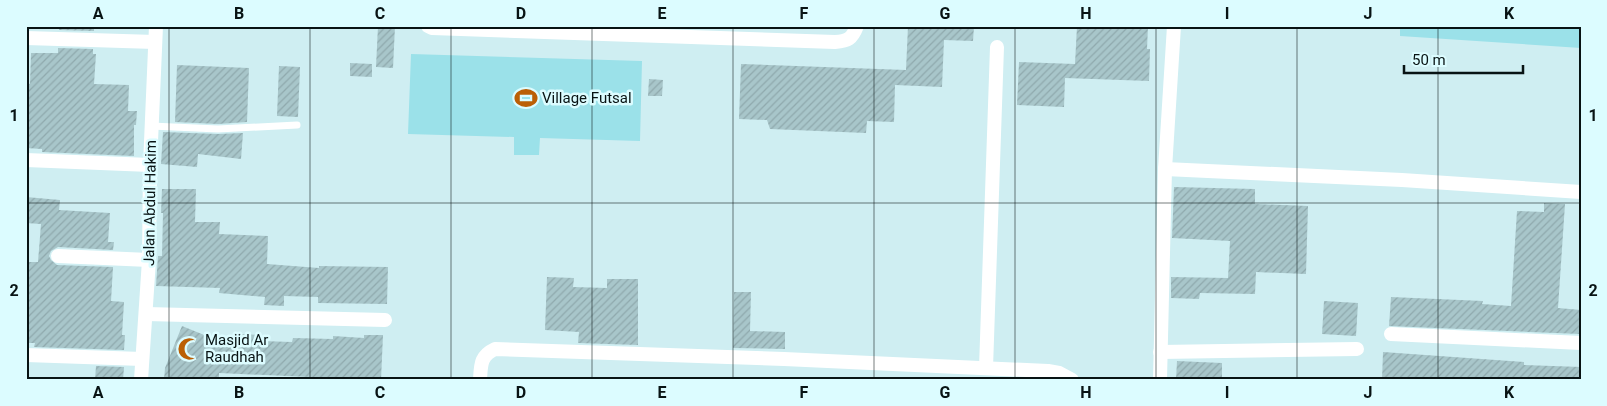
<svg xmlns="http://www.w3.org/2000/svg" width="1607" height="406" viewBox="0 0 1607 406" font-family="Roboto,sans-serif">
	<defs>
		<pattern id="building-hatch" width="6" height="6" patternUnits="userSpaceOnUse" patternTransform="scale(1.25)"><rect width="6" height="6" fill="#a8c6ca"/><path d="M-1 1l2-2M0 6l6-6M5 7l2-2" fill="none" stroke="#8fa9ad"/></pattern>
	</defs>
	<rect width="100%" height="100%" fill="#cfeef2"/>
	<g fill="#9be1e9">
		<polygon points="1400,26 1581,26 1581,48 1400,36"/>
		<polygon points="411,54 642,61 640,141 540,138 539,155 514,155 514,137 408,134"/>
	</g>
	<g fill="url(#building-hatch)">
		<polygon points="59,26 94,26 94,31 59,30"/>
		<polygon points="378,26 395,26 393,68 376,67"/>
		<polygon points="908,26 974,26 973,41 944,40 942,87 895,85 894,122 867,121 866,133 770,129 767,120 739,119 741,64 906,70"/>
		<polygon points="1077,26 1148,26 1147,49 1150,49 1149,81 1065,78 1064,107 1017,105 1019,62 1075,64"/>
		<polygon points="58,48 93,49 93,54 96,54 94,84 129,85 128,111 137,111 136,125 134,125 134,156 42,152 42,149 26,148 26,83 30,84 31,53 58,53"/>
		<polygon points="350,63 372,64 372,77 350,76"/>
		<polygon points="177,65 249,68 247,122 218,124 175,122"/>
		<polygon points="279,66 300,67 298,117 277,116"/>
		<polygon points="649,79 663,80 662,96 648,96"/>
		<polygon points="163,132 218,134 243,133 241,159 198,154 197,167 161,164"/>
		<polygon points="1174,187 1255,189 1255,204 1308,206 1306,274 1256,272 1255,294 1200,293 1199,299 1171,298 1171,277 1228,278 1230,241 1172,238"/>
		<polygon points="162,189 196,189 195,222 220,222 219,234 268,236 267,264 319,268 319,266 388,267 387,304 318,303 318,297 284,296 284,306 264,305 265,297 219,293 220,288 156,286 158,256 162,256 163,213 161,213"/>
		<polygon points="26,197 60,200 59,210 110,213 108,242 114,242 113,250 58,247 51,251 49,256 51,260 57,265 113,267 111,301 124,302 122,335 125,335 124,350 34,347 35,343 26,343 26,262 38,262 41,224 26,223"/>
		<polygon points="1544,203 1565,204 1558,308 1581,310 1580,334 1389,326 1391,297 1483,301 1482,304 1511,306 1517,211 1544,212"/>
		<polygon points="547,277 574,278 573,287 607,288 607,279 638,279 638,345 578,343 579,332 545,330"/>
		<polygon points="734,292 751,292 750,331 785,332 785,349 733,348"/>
		<polygon points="1324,301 1358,303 1356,336 1322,334"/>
		<polygon points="182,326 224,343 239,343 239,334 261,335 261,341 292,342 293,338 333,339 333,336 364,338 364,335 383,335 381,380 332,380 332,378 219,373 219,380 164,380 165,368"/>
		<polygon points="1383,352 1524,362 1524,365 1581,367 1581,380 1382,380"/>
		<polygon points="1177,361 1222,363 1222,380 1176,380"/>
		<polygon points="96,366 124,367 123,380 95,380"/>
	</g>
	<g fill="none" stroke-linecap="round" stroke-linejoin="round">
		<polyline stroke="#fff" stroke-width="7" points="151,126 218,129 297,125"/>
		<g stroke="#fff" stroke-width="14">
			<path d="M428,26L432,28L835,42C848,41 852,39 857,26"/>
			<polyline points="26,38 155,42"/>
			<polyline points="26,160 150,165"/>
			<polyline points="1165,169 1402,180 1581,192"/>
			<polyline points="58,256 149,260"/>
			<polyline points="146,314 385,320"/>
			<polyline points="1391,334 1581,343"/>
			<polyline points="1160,352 1357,349"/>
			<polyline points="26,355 142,359"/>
			<polyline points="986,368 997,47"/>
			<polyline points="141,380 149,260 150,165 156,26"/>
			<path d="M480,380C481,365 480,356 495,349L784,359L1048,371L1059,373L1072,380"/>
			<polyline points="1160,380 1165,169 1174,26"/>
		</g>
	</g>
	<path fill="none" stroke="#081314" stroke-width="1" stroke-opacity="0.55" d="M169,26V380M310,26V380M451,26V380M592,26V380M733,26V380M874,26V380M1015,26V380M1156,26V380M1297,26V380M1438,26V380M26,203H1581"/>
	<defs>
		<symbol id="stadium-bare" viewBox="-9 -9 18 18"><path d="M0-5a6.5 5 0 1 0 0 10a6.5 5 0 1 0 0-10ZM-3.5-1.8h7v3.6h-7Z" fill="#bb5f05" stroke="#dcfcff" stroke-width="2.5" paint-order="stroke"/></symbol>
		<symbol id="mosque-bare" viewBox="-9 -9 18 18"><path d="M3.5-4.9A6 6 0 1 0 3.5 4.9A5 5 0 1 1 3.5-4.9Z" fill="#bb5f05" stroke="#dcfcff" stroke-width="2.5" paint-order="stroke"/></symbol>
	</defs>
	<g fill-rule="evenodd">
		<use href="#stadium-bare" x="510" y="82" width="32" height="32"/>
		<use href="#mosque-bare" x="173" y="333" width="32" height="32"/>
	</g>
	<g text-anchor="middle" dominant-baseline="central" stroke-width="5" stroke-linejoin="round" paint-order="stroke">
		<g font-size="15" fill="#081314" stroke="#dcfcff" text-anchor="start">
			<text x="542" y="98">Village Futsal</text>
			<text x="205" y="340">Masjid Ar<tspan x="205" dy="17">Raudhah</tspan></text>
		</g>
		<g font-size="15" fill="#081314" stroke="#dcfcff">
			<text transform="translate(150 203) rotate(-89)">Jalan Abdul Hakim</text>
		</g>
	</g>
	<rect width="1607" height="406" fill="none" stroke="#dcfcff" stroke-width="55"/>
	<path d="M1404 65v8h119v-8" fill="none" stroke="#081314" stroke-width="2.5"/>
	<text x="1412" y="65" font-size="15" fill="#081314" stroke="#dcfcff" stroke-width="4" paint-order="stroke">50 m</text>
	<rect x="28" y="28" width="1552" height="350" fill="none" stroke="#081314" stroke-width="2"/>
	<g font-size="16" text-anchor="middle" font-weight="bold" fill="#081314">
		<text x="98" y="19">A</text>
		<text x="239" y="19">B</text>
		<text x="380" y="19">C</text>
		<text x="521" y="19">D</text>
		<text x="662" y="19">E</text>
		<text x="804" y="19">F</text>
		<text x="945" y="19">G</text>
		<text x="1086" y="19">H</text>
		<text x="1227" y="19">I</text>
		<text x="1368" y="19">J</text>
		<text x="1509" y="19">K</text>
		<text x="14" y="121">1</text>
		<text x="1593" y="121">1</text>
		<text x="14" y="296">2</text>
		<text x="1593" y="296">2</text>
		<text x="98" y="398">A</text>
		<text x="239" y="398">B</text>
		<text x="380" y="398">C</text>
		<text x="521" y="398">D</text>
		<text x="662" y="398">E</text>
		<text x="804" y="398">F</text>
		<text x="945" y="398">G</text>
		<text x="1086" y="398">H</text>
		<text x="1227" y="398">I</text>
		<text x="1368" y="398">J</text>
		<text x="1509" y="398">K</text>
	</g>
</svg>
